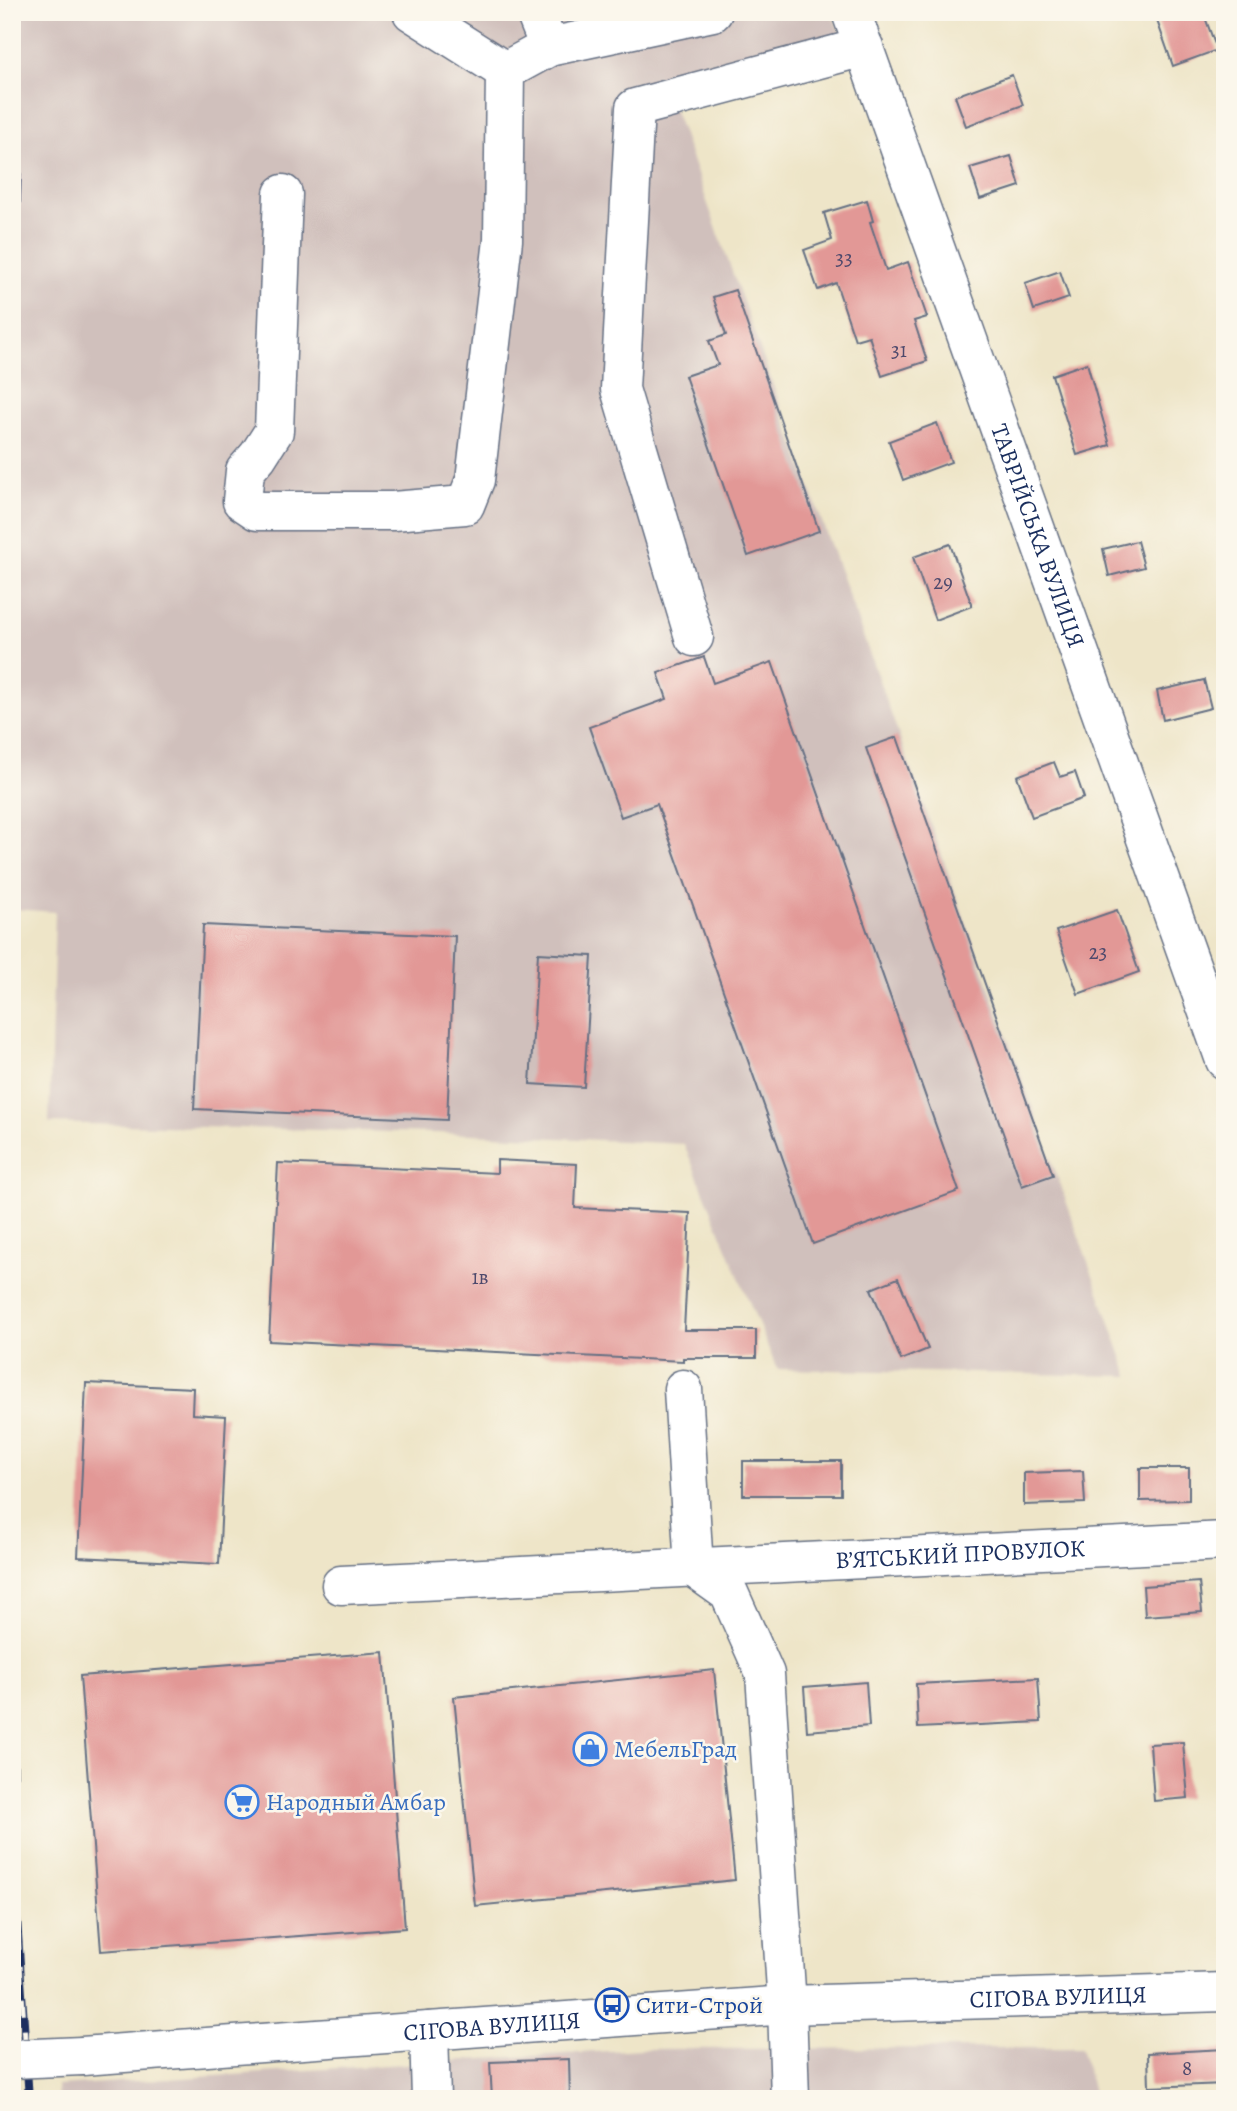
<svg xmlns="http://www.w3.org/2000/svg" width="1237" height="2111" viewBox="0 0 1237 2111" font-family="Alegreya,serif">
	<rect width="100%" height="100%" fill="#fbf7ec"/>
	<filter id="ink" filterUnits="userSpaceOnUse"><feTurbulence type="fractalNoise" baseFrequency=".0143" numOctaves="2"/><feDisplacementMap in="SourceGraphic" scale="14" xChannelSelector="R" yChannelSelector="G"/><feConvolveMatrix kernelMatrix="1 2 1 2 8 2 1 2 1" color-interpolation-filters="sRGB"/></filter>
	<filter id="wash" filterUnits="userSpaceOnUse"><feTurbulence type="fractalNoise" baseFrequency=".00686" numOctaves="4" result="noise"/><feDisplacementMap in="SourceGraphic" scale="28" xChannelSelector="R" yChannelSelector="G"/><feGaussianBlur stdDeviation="1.57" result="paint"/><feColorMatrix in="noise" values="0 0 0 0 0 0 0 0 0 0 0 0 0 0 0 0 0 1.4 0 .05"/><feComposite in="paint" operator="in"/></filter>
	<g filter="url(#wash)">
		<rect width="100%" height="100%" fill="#eee5c8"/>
		<g fill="#d0c0bc">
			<polygon points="12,12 831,12 842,37 664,82 1129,1376 777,1369 684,1144 471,1134 49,1123 55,912 12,909"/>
			<polygon points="1081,2048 1095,2099 58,2099 57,2086 641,2049"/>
		</g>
		<g id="blocks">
			<g fill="#e29896">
				<polygon points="1154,12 1203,12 1217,50 1173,66"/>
				<polygon points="1012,75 1023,105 966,126 955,96"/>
				<polygon points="1011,156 1020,186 980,199 970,168"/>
				<polygon points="867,200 873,221 870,222 886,270 908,262 927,317 914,321 927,361 882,376 869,336 855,340 836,283 818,290 804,250 832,240 824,213"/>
				<polygon points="1060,271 1069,298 1034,310 1025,283"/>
				<polygon points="735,290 819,531 748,556 685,376 718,365 709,341 726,335 713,297"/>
				<polygon points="1087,363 1110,445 1077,455 1052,375"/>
				<polygon points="937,423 951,462 903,480 889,441"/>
				<polygon points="1137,541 1144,567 1109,576 1103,549"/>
				<polygon points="950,544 972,606 935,620 913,557"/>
				<polygon points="704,657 713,683 772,662 959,1191 813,1244 657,804 621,817 589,727 667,699 658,673"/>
				<polygon points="1204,680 1211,708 1163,720 1157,691"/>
				<polygon points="897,737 1053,1175 1022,1186 866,748"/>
				<polygon points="1054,762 1060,777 1075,772 1084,798 1032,817 1017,776"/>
				<polygon points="1117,910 1139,972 1078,994 1056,931"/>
				<polygon points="203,925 455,936 447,1120 194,1109"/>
				<polygon points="538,953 592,956 584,1087 530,1084"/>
				<polygon points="497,1160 577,1164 575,1208 690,1213 684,1330 756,1330 756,1358 683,1358 683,1361 269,1341 278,1163 497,1173"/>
				<polygon points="898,1278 928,1349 901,1360 871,1289"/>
				<polygon points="86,1383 193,1388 192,1414 226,1416 219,1564 78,1557"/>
				<rect x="743" y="1461" width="98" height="34"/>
				<polygon points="1140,1468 1189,1468 1189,1500 1140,1501"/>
				<polygon points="1083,1471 1085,1503 1024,1505 1024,1473"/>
				<polygon points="1199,1582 1202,1612 1145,1616 1143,1586"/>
				<polygon points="384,1652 405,1928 101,1951 80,1676"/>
				<polygon points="714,1670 735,1880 475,1906 454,1697"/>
				<polygon points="1038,1678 1041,1722 918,1728 916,1684"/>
				<polygon points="866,1682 869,1726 807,1731 804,1687"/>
				<polygon points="1183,1742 1188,1798 1154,1801 1150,1744"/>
				<polygon points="1225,2049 1225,2084 1149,2087 1148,2053"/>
				<polygon points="569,2059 570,2099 492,2099 490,2062"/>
			</g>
		</g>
	</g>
	<g filter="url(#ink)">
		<use href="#blocks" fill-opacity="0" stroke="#656f83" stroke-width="2"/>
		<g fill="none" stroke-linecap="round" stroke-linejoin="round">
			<defs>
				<g id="minor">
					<polyline points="412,12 505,71"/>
					<polyline points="535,12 549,47"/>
					<path id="s1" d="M851,12L1225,1060"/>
					<polyline points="283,194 274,431 258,456 245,471 242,501 257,511 393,511 465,505 475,480 503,240 505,71 549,47 713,12"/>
					<polyline points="694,637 620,389 635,108 864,47"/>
					<polyline points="683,1389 694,1568 729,1593 765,1674 787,2005 790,2099"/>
					<path id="s2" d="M341,1585L1225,1541"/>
					<polyline points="429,2031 431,2099"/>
					<path id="s3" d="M82,2056L787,2005L1225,1992"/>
				</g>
			</defs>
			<use href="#minor" stroke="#656f83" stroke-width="41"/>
			<use href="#minor" stroke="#fff" stroke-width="38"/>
			<defs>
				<g id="rail">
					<polyline points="12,63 18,152 12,417"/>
					<polyline points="12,1678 16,1904 29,2099"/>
				</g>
			</defs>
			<use href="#rail" stroke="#1b2f5e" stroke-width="8"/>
			<use href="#rail" stroke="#fbf7ec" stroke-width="5" stroke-dasharray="16" stroke-linecap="butt"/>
			<defs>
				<polyline id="minor-bridge" points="12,2059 82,2056"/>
			</defs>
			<use href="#minor-bridge" stroke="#656f83" stroke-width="41" stroke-linecap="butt"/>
			<use href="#minor-bridge" stroke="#fff" stroke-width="38"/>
		</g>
	</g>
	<defs>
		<symbol id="shop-ring" viewBox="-11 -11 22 22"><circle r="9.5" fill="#fbf7ec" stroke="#3f7fe0" stroke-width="1.5"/><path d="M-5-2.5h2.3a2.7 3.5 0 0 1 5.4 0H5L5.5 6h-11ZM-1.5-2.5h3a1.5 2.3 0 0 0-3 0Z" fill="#3f7fe0"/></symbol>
		<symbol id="supermarket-ring" viewBox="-11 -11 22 22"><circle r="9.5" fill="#fbf7ec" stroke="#3f7fe0" stroke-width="1.5"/><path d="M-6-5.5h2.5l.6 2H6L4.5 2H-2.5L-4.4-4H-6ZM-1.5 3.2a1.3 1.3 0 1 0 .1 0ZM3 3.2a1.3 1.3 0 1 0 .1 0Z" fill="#3f7fe0"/></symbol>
		<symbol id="bus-ring" viewBox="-11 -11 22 22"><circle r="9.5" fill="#fbf7ec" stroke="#1a4fb4" stroke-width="1.5"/><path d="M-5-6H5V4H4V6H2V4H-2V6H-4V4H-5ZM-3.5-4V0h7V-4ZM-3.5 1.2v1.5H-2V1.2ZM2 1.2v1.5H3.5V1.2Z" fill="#1a4fb4"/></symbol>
	</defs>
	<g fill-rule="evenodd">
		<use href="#shop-ring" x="571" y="1730" width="38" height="38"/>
		<use href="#supermarket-ring" x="223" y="1783" width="38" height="38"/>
		<use href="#bus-ring" x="593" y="1986" width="38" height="38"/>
	</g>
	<g text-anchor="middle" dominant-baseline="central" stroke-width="5" stroke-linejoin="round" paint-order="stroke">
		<g font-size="21" fill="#4d496c">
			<text x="844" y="258">33</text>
			<text x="899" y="350">31</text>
			<text x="943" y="582">29</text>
			<text x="1098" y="952">23</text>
			<text x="480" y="1277">1в</text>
			<text x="1187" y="2068">8</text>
		</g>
		<g font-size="24" fill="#1b2f5e" stroke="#fbf7ec">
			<text stroke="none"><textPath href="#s1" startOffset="556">ТАВРІЙСЬКА ВУЛИЦЯ</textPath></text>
			<text stroke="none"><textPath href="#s2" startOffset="620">В’ЯТСЬКИЙ ПРОВУЛОК</textPath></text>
			<text stroke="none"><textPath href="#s3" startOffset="978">СІГОВА ВУЛИЦЯ</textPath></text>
			<text stroke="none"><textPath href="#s3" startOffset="411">СІГОВА ВУЛИЦЯ</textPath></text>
		</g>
		<g font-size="24" fill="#366cbe" stroke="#fbf7ec" text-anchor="start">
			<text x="614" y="1749">МебельГрад</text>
			<text x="266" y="1802">Народный Амбар</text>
		</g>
		<g font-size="24" fill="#164399" stroke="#fbf7ec" text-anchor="start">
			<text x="636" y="2005">Сити-Строй</text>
		</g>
	</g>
	<rect width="1237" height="2111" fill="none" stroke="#fbf7ec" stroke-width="42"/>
</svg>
